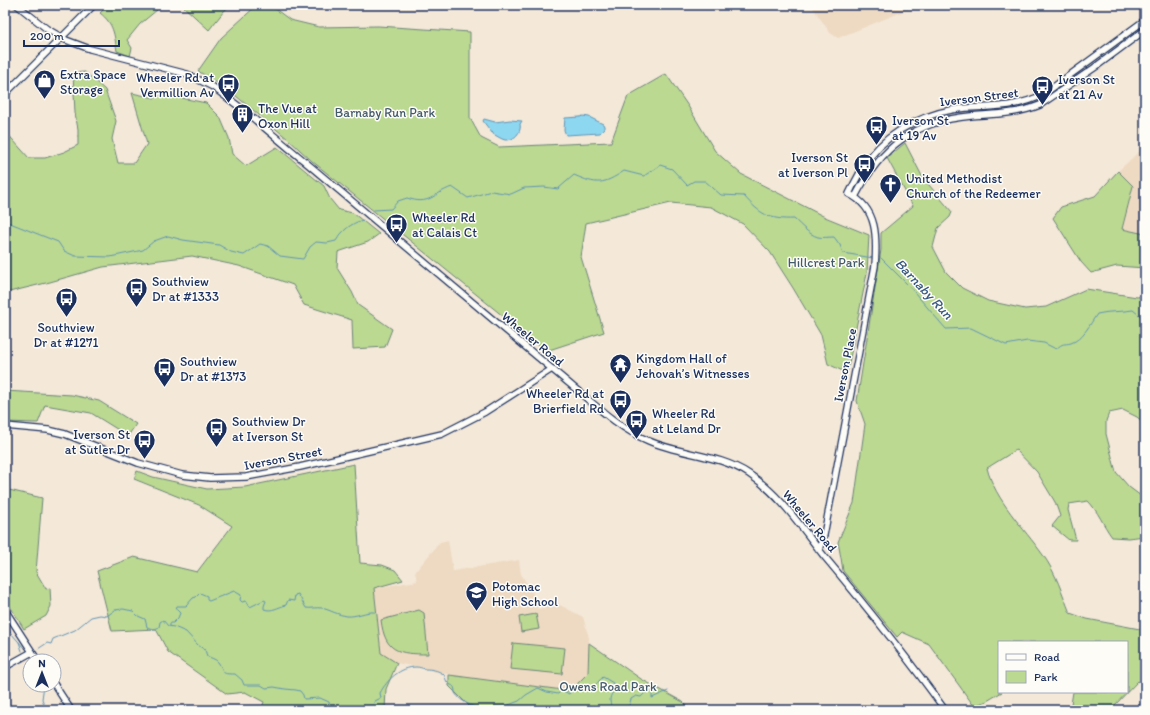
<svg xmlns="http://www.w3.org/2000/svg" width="1150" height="715" viewBox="0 0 1150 715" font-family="Itim,sans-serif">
	<rect width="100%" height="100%" fill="#f4e8d8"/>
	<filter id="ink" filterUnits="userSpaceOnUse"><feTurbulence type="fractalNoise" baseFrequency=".025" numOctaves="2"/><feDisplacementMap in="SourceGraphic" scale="8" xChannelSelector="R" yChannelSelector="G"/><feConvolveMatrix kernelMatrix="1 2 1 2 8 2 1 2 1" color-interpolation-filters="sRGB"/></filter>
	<g filter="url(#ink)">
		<g fill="#eedac2">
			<polygon points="811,5 919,5 838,38 830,33"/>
			<polygon points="1145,144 1145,234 1122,230 1133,186 1118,171 1144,147"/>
			<polygon points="448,540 453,571 519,560 521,574 534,595 538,609 558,604 583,617 589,638 588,673 570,691 460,677 397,663 381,653 374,588 417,581 415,572 440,542"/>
		</g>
		<g fill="#bbd991" stroke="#6b8478">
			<path d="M108,5H163L140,24L127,40L132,48L130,56L117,51C114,34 114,24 100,13Z"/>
			<polygon points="182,5 231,5 224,11 209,30"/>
			<polygon points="257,5 270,5 290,20 319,27 378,26 470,32 470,118 481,138 499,147 611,142 628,96 666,74 688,106 715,151 741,174 825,217 869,235 867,273 847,373 828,364 821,335 793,288 770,252 743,224 711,207 671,203 586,223 581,257 604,332 546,351 312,161 288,139 230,91 198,71 221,38"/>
			<polygon points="85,72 105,90 116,121 112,139 118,163 134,163 147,144 132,93 155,98 162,94 206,103 220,117 229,138 232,154 246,166 277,147 324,186 330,199 339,210 353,213 379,234 368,242 338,252 337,268 352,292 358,305 392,329 385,347 353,349 352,320 304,305 293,285 239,266 192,256 103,267 50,282 5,293 5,131 29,158 45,158 64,152 78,145 78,129 75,113 73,73"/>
			<path d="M905,143L923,178L952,212L950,217L938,228L933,247L946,272L962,288L988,301L1025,309L1046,307L1086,289L1137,297L1145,296V424L1137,417L1123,410L1109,413L1106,421V434L1116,472L1129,487L1145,499V536L1128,538L1112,537C1103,525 1098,511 1088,501L1069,504L1068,510L1076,540H1069L1052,526L1060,516L1055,502L1037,472L1016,450L987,468C995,500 1024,528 1043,555C1056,573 1062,593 1070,613L1087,619L1145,630V687L1138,681L1114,706L1118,710H1070L1073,692H1127V642H999V692H1002L987,701L974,706L929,644L902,632L897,637L843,571L841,558L838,542L854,503L865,424L857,401L881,250V233L913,206L887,158Z"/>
			<polygon points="1118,171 1133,186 1122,229 1145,234 1145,268 1117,266 1091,273 1081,262 1053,218 1061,207 1095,196"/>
			<polygon points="5,391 72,395 99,401 136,424 128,436 91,413 45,405 38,423 5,422"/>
			<polygon points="354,464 360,563 382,565 395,570 403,580 374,588 381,653 397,663 386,689 385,710 261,710 264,702 245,692 227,694 168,652 156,629 112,631 97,571 134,557 197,572 232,526 199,505 134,479 137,471 153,477 207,489 245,487"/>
			<polygon points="5,489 42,498 36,572 46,589 50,588 51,606 46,616 24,629 5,598"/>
			<path d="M419,610L424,613L428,654C398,654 385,652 381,620Z"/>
			<polygon points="536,614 539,629 521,632 519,617"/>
			<polygon points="513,643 565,648 562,674 510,669"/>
			<polygon points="589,643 641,679 683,702 691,710 473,710 449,686 449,675 570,691 588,673"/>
		</g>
		<g fill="#8ed7f0" stroke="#6094b6">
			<polygon points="583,116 589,117 603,124 604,126 604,129 600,133 566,135 564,130 565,118 580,117"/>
			<path d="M484,119L495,122L510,120L522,121L520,124C522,132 514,141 505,140C501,139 497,136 493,134V132L492,133L483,121Z"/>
		</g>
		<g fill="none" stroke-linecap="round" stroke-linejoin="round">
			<g stroke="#6094b6" stroke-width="1">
				<path d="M374,210L391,209L398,201L407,198C430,206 432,194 452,187L468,198L491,191L511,194L524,188L544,187L558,189L574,175C597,185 603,185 624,171L644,176L660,165L672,169L687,185L694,181H705L721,195L744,196C760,214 769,220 794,219C801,225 808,234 818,237C822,238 829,237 834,237L840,245L843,253L873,258"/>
				<path d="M5,221L58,242L64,251L75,256L110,257L143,250L154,241L168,236L183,240L219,245L231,252L244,255L260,244L268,246L280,256L303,259L310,247L316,242L327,243L336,241C342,231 351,223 363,220"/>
				<path d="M881,258L908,285L946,329L971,328L1006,345L1027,341L1044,343L1056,349C1064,342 1063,345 1071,343C1083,339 1090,324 1097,314C1109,311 1121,312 1133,310L1144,319H1145"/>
				<polyline points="5,626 24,648"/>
				<path d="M170,626V623H173L178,618L180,613L176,609L177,606H186L193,598L196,597L200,593L207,596V600L209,601L234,591L241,595L240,600L242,602L246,601L250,607L264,600L266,601L264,606V609C272,612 278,607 286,605L288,600L294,601L295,595L298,594L306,608C311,609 316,607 322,608C330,610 338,615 347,616C356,617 366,611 375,612"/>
				<polyline points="19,642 22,651"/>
				<path d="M38,649L47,643L51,644L53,639L75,630L91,617L100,615L107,616L115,610L123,609L133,611L138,616L145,619L147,627C152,629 154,630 159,627L160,622L163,620L168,626L174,627L186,632L198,645L205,650L207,656C210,658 216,659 218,662C226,673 219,674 235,674L242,680L244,685H261L266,688L274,687L285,689L296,690L300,691L303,695L304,699L320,698L329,702L330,710"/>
				<polyline points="29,662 30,666"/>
				<polyline points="44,710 44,704 42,699 44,685"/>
				<polyline points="332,710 334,707 338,707 346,710"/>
				<path d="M347,710L366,709L369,706C373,706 373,704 375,701L381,698L380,693C387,680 400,667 416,667C419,667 422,668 425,669C431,669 438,670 443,674C446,676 445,679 447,682C451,687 455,683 455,693C462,703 471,705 481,710"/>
				<path d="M504,710L506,706L519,701L526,695L538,688L547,692L558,694L562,690L569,694L574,688L580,685C592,693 595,684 603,677L613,683L615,690C609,696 609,701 612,708C618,706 623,708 629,706L631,699L636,696L641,697L648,690L652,692V698L668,691"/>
			</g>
			<defs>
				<g id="secondary">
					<path d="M17,5L47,29L66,40L90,49L187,74L213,87L241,108L571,385C595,405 620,429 649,441C681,455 719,454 749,474C780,494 801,527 824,556C866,606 907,657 945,710"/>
					<polyline points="5,94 94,5"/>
					<path d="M855,197C881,147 914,121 971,116C994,114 1018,114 1040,105L1094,68L1145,30"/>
					<polyline points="5,426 48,430 65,434 138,463 182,475 210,478 246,477 300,467 442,434 485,412 552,369"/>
					<path d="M819,549L824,535L875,266C877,238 878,208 849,194C855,181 862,168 870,157C893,128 930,111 966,108C993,107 1020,107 1044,94L1145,20"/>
					<polyline points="5,610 38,661"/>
					<polyline points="5,667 32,652"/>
					<polyline points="54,684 71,710"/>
				</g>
			</defs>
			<use href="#secondary" stroke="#1b2f5e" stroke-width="8"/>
			<use href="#secondary" stroke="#fdfcf7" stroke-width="5.5"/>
		</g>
	</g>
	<defs>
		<symbol id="shop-pin" viewBox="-11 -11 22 30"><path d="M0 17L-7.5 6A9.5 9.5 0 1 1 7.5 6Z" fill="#1b2f5e" stroke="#fdfcf7"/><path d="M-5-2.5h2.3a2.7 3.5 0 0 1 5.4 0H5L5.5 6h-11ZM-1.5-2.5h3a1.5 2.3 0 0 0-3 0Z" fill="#fff"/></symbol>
		<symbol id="bus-pin" viewBox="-11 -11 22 30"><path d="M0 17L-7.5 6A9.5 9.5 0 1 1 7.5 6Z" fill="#1b2f5e" stroke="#fdfcf7"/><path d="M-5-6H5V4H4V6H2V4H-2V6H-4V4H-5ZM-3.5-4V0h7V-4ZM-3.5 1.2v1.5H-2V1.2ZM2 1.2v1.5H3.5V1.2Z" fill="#fff"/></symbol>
		<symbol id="building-pin" viewBox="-11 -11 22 30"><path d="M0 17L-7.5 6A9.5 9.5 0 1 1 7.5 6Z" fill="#1b2f5e" stroke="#fdfcf7"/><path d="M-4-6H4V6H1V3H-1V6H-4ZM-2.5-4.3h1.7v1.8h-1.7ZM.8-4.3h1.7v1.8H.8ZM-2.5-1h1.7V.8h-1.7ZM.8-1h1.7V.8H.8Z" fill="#fff"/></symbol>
		<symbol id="church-pin" viewBox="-11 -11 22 30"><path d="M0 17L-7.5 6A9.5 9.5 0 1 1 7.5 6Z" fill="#1b2f5e" stroke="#fdfcf7"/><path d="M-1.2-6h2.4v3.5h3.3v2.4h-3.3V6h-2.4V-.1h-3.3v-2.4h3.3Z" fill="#fff"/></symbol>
		<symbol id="temple-pin" viewBox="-11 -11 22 30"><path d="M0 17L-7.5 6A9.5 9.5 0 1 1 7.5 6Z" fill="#1b2f5e" stroke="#fdfcf7"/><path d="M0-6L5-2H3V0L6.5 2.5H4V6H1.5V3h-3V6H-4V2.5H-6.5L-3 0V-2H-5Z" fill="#fff"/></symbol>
		<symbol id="school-pin" viewBox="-11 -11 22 30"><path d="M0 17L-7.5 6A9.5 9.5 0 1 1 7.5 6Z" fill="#1b2f5e" stroke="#fdfcf7"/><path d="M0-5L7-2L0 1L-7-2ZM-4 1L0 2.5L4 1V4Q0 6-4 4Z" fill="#fff"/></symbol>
	</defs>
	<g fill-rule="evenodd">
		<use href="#shop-pin" x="32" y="68" width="25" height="34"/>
		<use href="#bus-pin" x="216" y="72" width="25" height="34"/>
		<use href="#bus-pin" x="1030" y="74" width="25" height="34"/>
		<use href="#building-pin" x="230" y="102" width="25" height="34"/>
		<use href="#bus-pin" x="864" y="114" width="25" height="34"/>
		<use href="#bus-pin" x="852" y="152" width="25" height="34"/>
		<use href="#church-pin" x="878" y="172" width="25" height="34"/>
		<use href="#bus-pin" x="384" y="212" width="25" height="34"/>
		<use href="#bus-pin" x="124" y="276" width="25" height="34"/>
		<use href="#bus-pin" x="54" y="286" width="25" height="34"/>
		<use href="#temple-pin" x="608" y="352" width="25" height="34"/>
		<use href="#bus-pin" x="152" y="356" width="25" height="34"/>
		<use href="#bus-pin" x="608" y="388" width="25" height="34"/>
		<use href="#bus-pin" x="624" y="408" width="25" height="34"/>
		<use href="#bus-pin" x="204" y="416" width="25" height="34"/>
		<use href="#bus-pin" x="132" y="428" width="25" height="34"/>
		<use href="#school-pin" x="464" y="580" width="25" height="34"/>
	</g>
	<g text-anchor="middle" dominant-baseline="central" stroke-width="3" stroke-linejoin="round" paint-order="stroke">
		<g font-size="13" fill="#1b2f5e" stroke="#fdfcf7" text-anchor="start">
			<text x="60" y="74">Extra Space<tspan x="60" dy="15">Storage</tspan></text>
			<text x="214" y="77" text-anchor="end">Wheeler Rd at<tspan x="214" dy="15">Vermillion Av</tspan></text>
			<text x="1058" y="79">Iverson St<tspan x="1058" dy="15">at 21 Av</tspan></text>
			<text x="258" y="108">The Vue at<tspan x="258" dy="15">Oxon Hill</tspan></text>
			<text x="892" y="120">Iverson St<tspan x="892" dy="15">at 19 Av</tspan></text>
			<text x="848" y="157" text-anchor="end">Iverson St<tspan x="848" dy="15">at Iverson Pl</tspan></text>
			<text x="906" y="178">United Methodist<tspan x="906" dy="15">Church of the Redeemer</tspan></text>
			<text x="412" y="217">Wheeler Rd<tspan x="412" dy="15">at Calais Ct</tspan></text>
			<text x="152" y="281">Southview<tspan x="152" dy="15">Dr at #1333</tspan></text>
			<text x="66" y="327" text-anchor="middle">Southview<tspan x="66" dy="15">Dr at #1271</tspan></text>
			<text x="636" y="358">Kingdom Hall of<tspan x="636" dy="15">Jehovah’s Witnesses</tspan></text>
			<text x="180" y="361">Southview<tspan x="180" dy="15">Dr at #1373</tspan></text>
			<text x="604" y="393" text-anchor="end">Wheeler Rd at<tspan x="604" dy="15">Brierfield Rd</tspan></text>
			<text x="652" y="413">Wheeler Rd<tspan x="652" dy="15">at Leland Dr</tspan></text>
			<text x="232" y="421">Southview Dr<tspan x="232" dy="15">at Iverson St</tspan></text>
			<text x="130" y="434" text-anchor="end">Iverson St<tspan x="130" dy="15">at Sutler Dr</tspan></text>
			<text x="492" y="586">Potomac<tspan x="492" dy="15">High School</tspan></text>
		</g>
		<g font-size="13" fill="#1b2f5e" stroke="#fdfcf7">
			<text transform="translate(979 97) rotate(-7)">Iverson Street</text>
			<text transform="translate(533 339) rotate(40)">Wheeler Road</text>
			<text transform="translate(845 365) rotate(-79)">Iverson Place</text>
			<text transform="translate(283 458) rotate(-11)">Iverson Street</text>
			<text transform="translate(810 521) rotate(50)">Wheeler Road</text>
		</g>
		<g font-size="13" fill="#435a6b" stroke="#fdfcf7">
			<text x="385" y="112">Barnaby Run Park</text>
			<text x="826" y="262">Hillcrest Park</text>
			<text x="608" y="686">Owens Road Park</text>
		</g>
		<g font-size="14" font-style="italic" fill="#385982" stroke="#fdfcf7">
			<text transform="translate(924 289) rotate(47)">Barnaby Run</text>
		</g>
	</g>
	<rect width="1150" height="715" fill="none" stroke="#fdfcf7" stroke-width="20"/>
	<rect x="10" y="10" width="1130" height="695" fill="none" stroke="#1b2f5e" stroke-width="1.5" filter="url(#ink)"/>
	<rect x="998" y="641" width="130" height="52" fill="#fdfcf7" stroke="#a3aaba"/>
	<rect x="1006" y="654" width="20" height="6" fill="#fdfcf7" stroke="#a3aaba"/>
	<text x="1034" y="661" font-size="12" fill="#1b2f5e">Road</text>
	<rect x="1006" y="671" width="20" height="12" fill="#bbd991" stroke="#a3aaba"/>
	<text x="1034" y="681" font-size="12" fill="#1b2f5e">Park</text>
	<g transform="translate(42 673)"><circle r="19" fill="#fdfcf7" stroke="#a3aaba"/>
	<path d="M0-3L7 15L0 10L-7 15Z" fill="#1b2f5e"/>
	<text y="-6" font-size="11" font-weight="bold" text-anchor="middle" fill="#1b2f5e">N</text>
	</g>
	<path d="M24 40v6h95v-6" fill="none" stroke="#1b2f5e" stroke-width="2"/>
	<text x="30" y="40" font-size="12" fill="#1b2f5e" stroke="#fdfcf7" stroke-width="3" paint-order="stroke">200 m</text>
</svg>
